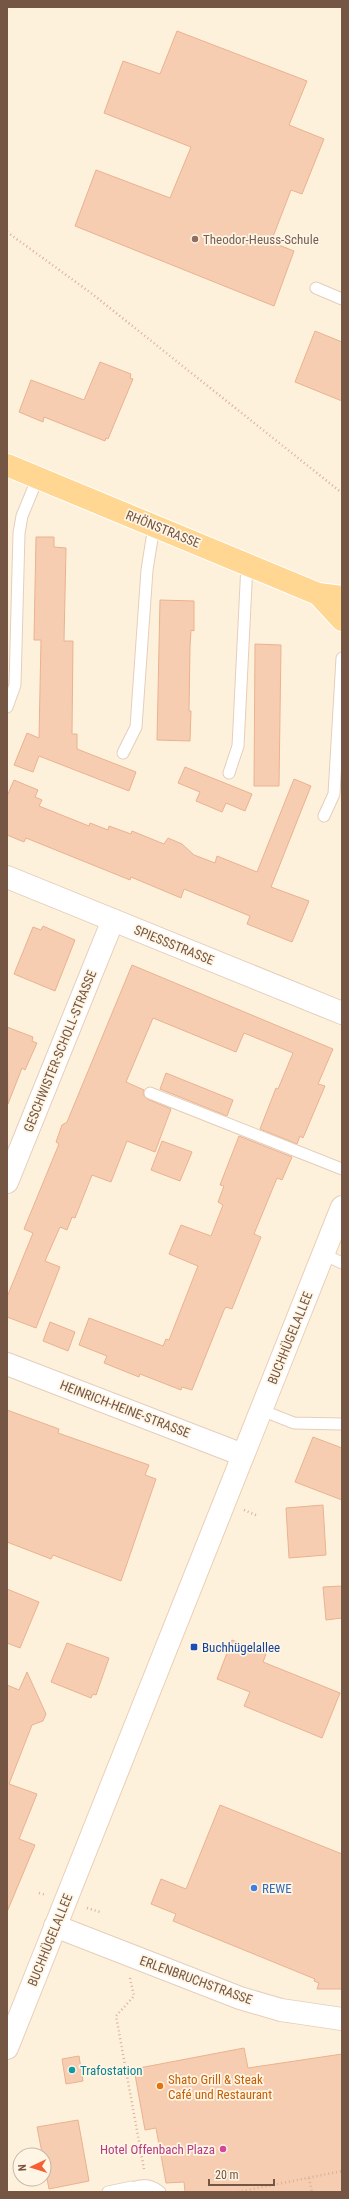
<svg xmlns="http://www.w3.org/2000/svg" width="349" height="2199" viewBox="0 0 349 2199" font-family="'Roboto Condensed',sans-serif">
	<rect width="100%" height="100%" fill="#fef1dc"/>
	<g fill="#f6cdb1" stroke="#eab290">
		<polygon points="177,31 307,81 289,125 324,139 302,194 291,190 271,242 294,251 274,306 75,226 96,170 170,198 191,147 104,113 123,61 160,74"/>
		<polygon points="315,331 342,342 342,401 295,382"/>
		<polygon points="100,362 131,374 130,378 133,379 108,439 106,438 105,441 44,417 43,422 19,412 31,380 84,400"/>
		<polygon points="36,537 54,537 54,547 66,548 64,641 73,641 72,734 77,734 77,749 136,772 129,791 39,756 33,772 14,765 27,733 39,738 41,640 34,640"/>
		<polygon points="160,600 194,601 194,631 191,630 190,647 189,711 191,711 190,741 157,740"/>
		<polygon points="255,644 281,645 279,786 254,786"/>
		<polygon points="185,767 252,794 245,811 226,803 222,812 196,801 200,792 178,783"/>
		<polygon points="294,779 311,786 271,887 309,901 292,942 247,924 250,916 184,889 181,898 131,877 130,880 26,838 24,842 7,835 7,796 14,780 38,790 35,797 42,800 39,806 89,826 90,823 108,830 109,826 131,834 132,831 164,844 168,838 182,844 194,855 215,863 217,856 257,872"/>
		<polygon points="43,926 75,940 55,991 14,974 33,927 41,930"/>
		<polygon points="132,965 333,1049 318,1084 325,1086 303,1138 300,1136 297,1144 260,1129 276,1088 278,1089 293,1053 244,1033 236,1052 153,1018 126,1082 144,1090 143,1094 147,1099 171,1109 155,1152 127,1141 111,1182 92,1175 75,1218 72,1217 67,1230 60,1227 45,1261 60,1267 36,1328 7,1317 7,1297 33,1233 24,1229 59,1144 56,1142 62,1125 67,1122"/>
		<polygon points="7,1027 33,1037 32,1041 37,1043 25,1070 22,1068 8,1104"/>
		<polygon points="166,1073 233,1100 227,1116 160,1089"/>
		<polygon points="239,1136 292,1157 282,1180 277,1178 254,1234 261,1237 232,1309 226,1307 224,1310 192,1390 182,1387 181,1390 140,1374 139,1377 104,1363 107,1356 79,1345 89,1318 163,1346 166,1339 169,1340 198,1266 169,1254 181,1225 211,1236 223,1205 218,1202 224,1186 220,1185"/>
		<polygon points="162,1141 192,1152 180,1181 151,1170"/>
		<polygon points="50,1322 75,1332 68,1351 43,1341"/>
		<polygon points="7,1410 59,1429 58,1433 149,1465 145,1475 156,1479 121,1581 53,1555 51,1559 7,1542"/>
		<polygon points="313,1437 342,1448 342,1500 295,1482"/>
		<polygon points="323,1505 326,1555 289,1558 286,1508"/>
		<polygon points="342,1586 342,1618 326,1620 323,1587"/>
		<polygon points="7,1589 39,1602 20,1648 7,1643"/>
		<polygon points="232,1640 266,1654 263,1662 340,1693 322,1738 244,1706 250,1692 217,1679"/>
		<polygon points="67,1643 109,1658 96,1695 93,1694 91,1698 51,1682"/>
		<polygon points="27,1672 46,1714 43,1721 32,1725 9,1784 37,1794 19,1839 35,1845 7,1912 7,1685 19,1690"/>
		<polygon points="220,1805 342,1854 342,1989 317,1989 319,1983 314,1981 315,1979 173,1921 176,1914 151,1904 161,1879 186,1889"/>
		<polygon points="244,2048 248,2068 342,2054 342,2192 185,2192 184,2182 166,2183 156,2128 145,2130 134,2069"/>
		<polygon points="79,2056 83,2081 66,2084 62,2059"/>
		<polygon points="78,2120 89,2181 49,2189 37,2127"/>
	</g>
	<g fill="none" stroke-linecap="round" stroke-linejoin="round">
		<defs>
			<g id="lane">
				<polyline points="316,288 342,299"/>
				<polyline points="7,707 15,685 19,533 22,516 38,477"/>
				<polyline points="123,753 136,727 147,570 154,526"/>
				<polyline points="229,773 238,746 247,564"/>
				<polyline points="324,816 334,794 342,658"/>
				<polyline points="150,1093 342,1169"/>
				<polyline points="323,1254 342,1263"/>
				<polyline points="261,1410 294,1423 342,1424"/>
				<polyline points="108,2192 132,2187"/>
				<path d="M126,2192C137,2184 149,2183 160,2192"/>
			</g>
			<g id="street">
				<polyline points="7,877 342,1013"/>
				<polyline points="7,1182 113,920"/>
				<polyline points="7,1364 243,1455"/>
				<polyline points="55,1926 240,1998 281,2010 342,2019"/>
			</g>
			<polyline id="secondary" points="7,2048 342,1207"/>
			<g id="primary">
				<polyline points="7,465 318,594 342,597"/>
				<polyline points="318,594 342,620"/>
			</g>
		</defs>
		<use href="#lane" stroke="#e5cebb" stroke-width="13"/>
		<use href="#street" stroke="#e5cebb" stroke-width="24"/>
		<use href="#secondary" stroke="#eacfb7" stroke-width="24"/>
		<use href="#primary" stroke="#fff" stroke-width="24"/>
		<g stroke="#dab095" stroke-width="2.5" stroke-dasharray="1 3" stroke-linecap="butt">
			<polyline points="7,232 91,293 342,493"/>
			<polyline points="244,1510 258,1516"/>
			<polyline points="39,1893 46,1895"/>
			<polyline points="87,1908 100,1912"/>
			<polyline points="130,1978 134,1996 116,2016 144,2169"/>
			<polyline points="309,2178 312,2192"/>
			<polyline points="238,2192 342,2171"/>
		</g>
		<use href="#lane" stroke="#fff" stroke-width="11"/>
		<use href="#street" stroke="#fff" stroke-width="22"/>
		<use href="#secondary" stroke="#fff" stroke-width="22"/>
		<use href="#primary" stroke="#ffd692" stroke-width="22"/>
	</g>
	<circle fill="#8d6e63" stroke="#fff5e4" stroke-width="1.5" cx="195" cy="239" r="4"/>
	<rect fill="#1a4fb4" stroke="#fff5e4" stroke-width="1.5" x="190" y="1643" width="8" height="8" rx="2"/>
	<circle fill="#3f7fe0" stroke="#fff5e4" stroke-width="1.5" cx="254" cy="1888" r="4"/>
	<circle fill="#0f9aa8" stroke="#fff5e4" stroke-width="1.5" cx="72" cy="2070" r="4"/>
	<circle fill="#e8710a" stroke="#fff5e4" stroke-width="1.5" cx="160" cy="2086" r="4"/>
	<circle fill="#d1479c" stroke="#fff5e4" stroke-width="1.5" cx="223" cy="2149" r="4"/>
	<g text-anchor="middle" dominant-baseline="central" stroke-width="3.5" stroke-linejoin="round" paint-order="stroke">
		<g font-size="13" fill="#785e54" stroke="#fff5e4" text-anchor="start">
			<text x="203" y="239">Theodor-Heuss-Schule</text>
		</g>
		<g font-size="13" fill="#755543" stroke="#fff5e4">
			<text transform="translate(163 529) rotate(22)">RHÖNSTRASSE</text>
			<text transform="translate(174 945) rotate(22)">SPIESSSTRASSE</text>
			<text transform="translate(60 1051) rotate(-68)">GESCHWISTER-SCHOLL-STRASSE</text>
			<text transform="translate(290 1338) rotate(-68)">BUCHHÜGELALLEE</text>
			<text transform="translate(125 1409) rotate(21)">HEINRICH-HEINE-STRASSE</text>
			<text transform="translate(50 1940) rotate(-68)">BUCHHÜGELALLEE</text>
			<text transform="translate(196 1980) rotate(20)">ERLENBRUCHSTRASSE</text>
		</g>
		<g font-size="13" fill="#164399" stroke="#fff5e4" text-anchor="start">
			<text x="202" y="1647">Buchhügelallee</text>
		</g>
		<g font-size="13" fill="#366cbe" stroke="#fff5e4" text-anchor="start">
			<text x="262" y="1888">REWE</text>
		</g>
		<g font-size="13" fill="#0d838f" stroke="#fff5e4" text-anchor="start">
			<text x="80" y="2070">Trafostation</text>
		</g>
		<g font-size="13" fill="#c56008" stroke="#fff5e4" text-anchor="start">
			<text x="168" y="2079">Shato Grill &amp; Steak<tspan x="168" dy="15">Café und Restaurant</tspan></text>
		</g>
		<g font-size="13" fill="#b23c85" stroke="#fff5e4" text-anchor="end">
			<text x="215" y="2149">Hotel Offenbach Plaza</text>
		</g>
	</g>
	<rect width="349" height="2199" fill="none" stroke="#755543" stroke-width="16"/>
	<g transform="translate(32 2167) rotate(266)"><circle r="19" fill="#fff5e4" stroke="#c8b5a4"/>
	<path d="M0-3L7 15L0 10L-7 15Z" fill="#f55f34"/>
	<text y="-6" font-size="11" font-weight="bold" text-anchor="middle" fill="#755543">N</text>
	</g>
	<path d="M209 2179v6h65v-6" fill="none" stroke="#755543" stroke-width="2"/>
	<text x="215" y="2179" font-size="12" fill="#755543" stroke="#fff5e4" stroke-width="3" paint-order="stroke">20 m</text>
</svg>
